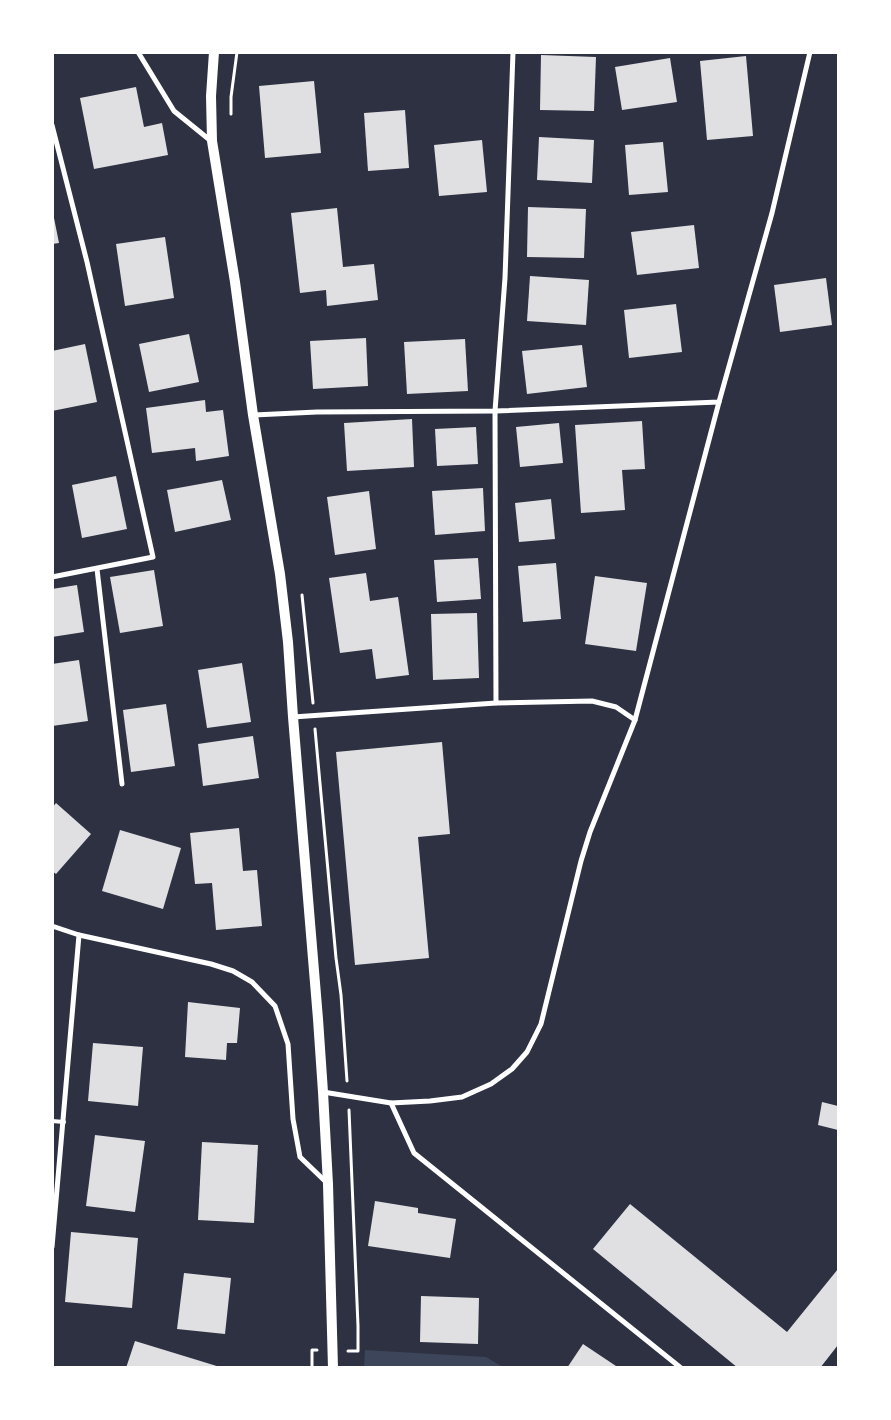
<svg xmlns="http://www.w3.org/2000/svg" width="891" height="1420" viewBox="0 0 891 1420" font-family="'PT Sans Narrow',sans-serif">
	<rect width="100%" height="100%" fill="#2d3142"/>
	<polygon fill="#3c4559" points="365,1350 486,1357 503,1367 364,1367"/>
	<g fill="#e0e0e3">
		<polygon points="541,55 596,57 594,111 540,110"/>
		<polygon points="746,56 753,136 707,140 700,61"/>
		<polygon points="670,58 677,102 622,110 615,67"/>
		<polygon points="314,81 321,153 265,158 259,86"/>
		<polygon points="136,87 144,127 162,123 168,155 94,169 80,98"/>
		<polygon points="405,110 409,168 368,171 364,113"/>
		<polygon points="539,137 594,140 592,183 537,180"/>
		<polygon points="482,140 487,192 439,196 434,145"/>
		<polygon points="663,142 668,192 629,195 625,145"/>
		<polygon points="528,207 586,209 584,258 527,257"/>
		<polygon points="337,208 343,267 374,264 378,300 327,306 326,290 300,293 291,213"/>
		<polygon points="53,213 59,243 52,244 52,214"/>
		<polygon points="694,225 699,268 637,275 631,232"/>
		<polygon points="165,237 174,298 125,306 116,244"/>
		<polygon points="530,276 589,280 586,325 527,321"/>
		<polygon points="826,278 832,325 780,332 774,285"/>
		<polygon points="676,304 682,352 629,358 624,310"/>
		<polygon points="189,334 199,382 149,392 139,344"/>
		<polygon points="366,338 368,386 313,389 310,341"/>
		<polygon points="465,339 468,391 407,394 404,342"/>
		<polygon points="85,344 97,402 52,411 52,351"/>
		<polygon points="582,345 587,387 527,394 522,351"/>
		<polygon points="205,400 206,412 223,410 229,456 196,461 195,448 152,453 146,408"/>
		<polygon points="412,419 414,467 347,471 344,423"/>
		<polygon points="642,421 645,469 622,470 625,510 581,513 575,425"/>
		<polygon points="559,423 563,463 520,467 516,427"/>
		<polygon points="476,427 478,464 437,466 435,429"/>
		<polygon points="116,476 127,529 82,538 72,485"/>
		<polygon points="222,480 231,520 175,532 167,490"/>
		<polygon points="483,488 485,531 435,535 432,491"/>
		<polygon points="369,491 376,549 335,555 327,497"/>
		<polygon points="551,499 555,539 519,542 515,503"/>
		<polygon points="478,558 481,599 437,602 434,560"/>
		<polygon points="556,563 561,619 523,622 518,566"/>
		<polygon points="154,570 163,626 120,633 110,577"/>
		<polygon points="366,573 370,601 398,597 409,675 376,679 372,649 340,653 329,578"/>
		<polygon points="595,576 647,583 636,651 585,644"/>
		<polygon points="77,585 84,632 52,637 52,589"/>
		<polygon points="477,613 479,678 433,680 431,614"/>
		<polygon points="79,660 88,721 52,726 52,664"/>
		<polygon points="242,663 251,722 207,728 198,670"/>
		<polygon points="166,704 175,766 131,772 123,710"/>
		<polygon points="253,736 259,778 203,786 198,744"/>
		<polygon points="442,742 450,834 418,837 429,958 355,965 336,752"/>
		<polygon points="56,803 91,834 56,874 52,871 52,808"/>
		<polygon points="239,828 243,871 257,870 262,926 216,930 212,883 195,884 190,833"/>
		<polygon points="120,830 181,848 163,909 102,891"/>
		<polygon points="188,1002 240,1008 237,1043 227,1043 226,1060 185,1057"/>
		<polygon points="93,1043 143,1047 138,1106 88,1101"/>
		<polygon points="822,1102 838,1106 838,1130 818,1125"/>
		<polygon points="95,1135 145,1141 135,1212 86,1206"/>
		<polygon points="202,1142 258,1145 254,1223 198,1220"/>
		<polygon points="375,1201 418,1208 418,1213 456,1219 450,1258 368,1246"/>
		<polygon points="630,1204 787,1332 838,1269 838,1345 820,1368 738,1368 593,1249"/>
		<polygon points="71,1232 138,1238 132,1308 65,1302"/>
		<polygon points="184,1273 231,1278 225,1334 177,1329"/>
		<polygon points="421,1296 479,1298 478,1344 420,1342"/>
		<polygon points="135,1341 220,1367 220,1368 126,1368"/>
		<polygon points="583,1344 619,1368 567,1368"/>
	</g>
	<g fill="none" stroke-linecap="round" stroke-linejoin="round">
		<g stroke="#fff" stroke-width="3">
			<polyline points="231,114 231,97 237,52"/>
			<polyline points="302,595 313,703"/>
			<polyline points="315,729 336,958 341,995 347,1081"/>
			<polyline points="348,1351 358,1351 358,1326 349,1110"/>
			<polyline points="312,1368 312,1350 317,1350"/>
		</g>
		<polyline stroke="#fff" stroke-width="4" points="52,1121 64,1122"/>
		<g stroke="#fff" stroke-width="5">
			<polyline points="138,52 174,111 211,141"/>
			<polyline points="52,125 87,262 153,557 52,577"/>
			<polyline points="253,415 317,412 495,411 719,402 772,213 810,52"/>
			<polyline points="97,569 122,784"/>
			<polyline points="496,703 495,411 505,278 513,52"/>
			<polyline points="293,717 496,703 592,701 616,707 635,720"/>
			<polyline points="52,926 79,935 211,964 233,971 252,982 275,1006 288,1044 293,1119 300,1157 326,1182"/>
			<polyline points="323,1092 391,1103 430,1101 462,1097 491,1084 512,1069 527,1052 541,1024 581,861 590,832 635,720 719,402"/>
			<polyline points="391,1103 414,1153 681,1368"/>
			<polyline points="52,1247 79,935"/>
		</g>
		<polyline stroke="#fff" stroke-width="10" points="214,52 211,96 212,141 235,282 253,415 280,574 288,642 293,717 318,1019 323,1092 328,1184 333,1368"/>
	</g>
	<rect width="891" height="1420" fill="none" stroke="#ffffff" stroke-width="108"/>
</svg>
